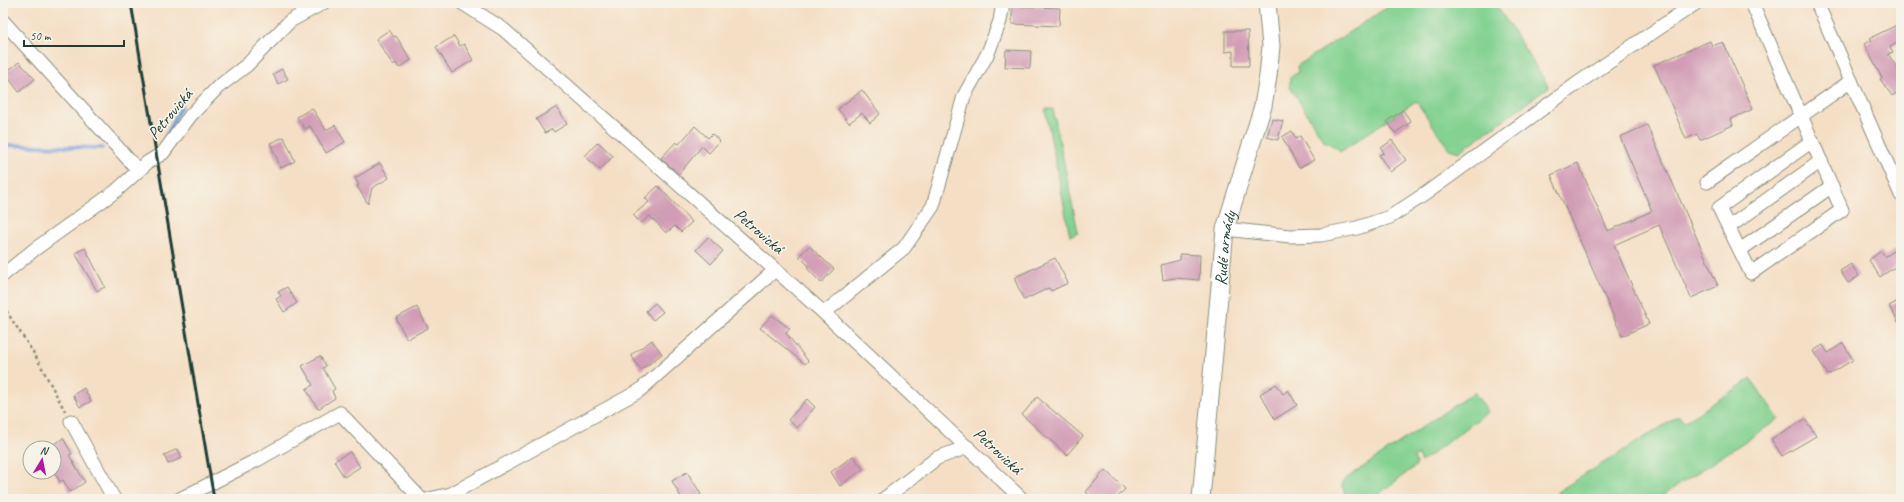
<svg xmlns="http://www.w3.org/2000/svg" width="1904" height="502" viewBox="0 0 1904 502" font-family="Caveat,sans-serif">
	<rect width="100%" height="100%" fill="#f7f3e8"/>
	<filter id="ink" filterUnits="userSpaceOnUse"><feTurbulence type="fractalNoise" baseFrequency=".025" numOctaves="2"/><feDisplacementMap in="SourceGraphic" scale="8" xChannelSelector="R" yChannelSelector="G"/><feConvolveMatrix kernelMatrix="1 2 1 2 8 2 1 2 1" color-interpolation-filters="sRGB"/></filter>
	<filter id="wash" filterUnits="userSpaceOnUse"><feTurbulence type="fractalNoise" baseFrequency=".012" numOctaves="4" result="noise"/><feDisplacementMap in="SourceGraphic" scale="16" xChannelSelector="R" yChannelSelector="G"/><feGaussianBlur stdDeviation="0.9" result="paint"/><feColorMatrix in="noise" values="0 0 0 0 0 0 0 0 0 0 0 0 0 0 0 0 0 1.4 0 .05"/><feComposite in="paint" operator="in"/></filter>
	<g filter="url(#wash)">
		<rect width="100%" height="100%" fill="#f4dfc5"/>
		<g fill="#83d291" stroke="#518862">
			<polygon points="1394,3 1495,3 1549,87 1459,152 1449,149 1416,101 1340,152 1337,148 1324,141 1290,87 1290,78 1298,72 1297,66"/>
			<polygon points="1045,109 1053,109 1078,232 1070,236"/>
			<polygon points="1751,379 1779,419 1657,499 1562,499 1557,492 1679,416 1684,422"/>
			<polygon points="1474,392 1488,412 1421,462 1418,455 1414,457 1417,465 1372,499 1347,499 1342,486 1344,480"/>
		</g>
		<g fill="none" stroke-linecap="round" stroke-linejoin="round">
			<g stroke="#6e9fd9" stroke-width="4">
				<polyline points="163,143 181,106"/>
				<polyline points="3,145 102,148"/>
			</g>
		</g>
		<g id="blocks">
			<g fill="#d19cb5">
				<polygon points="1012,6 1060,8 1059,26 1012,24"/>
				<polygon points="1901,23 1901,41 1890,47 1893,52 1888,54 1901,73 1901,90 1892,96 1880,79 1882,78 1864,44 1872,40 1870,38"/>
				<polygon points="389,30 394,37 396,36 411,60 399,68 396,63 393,65 376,39"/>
				<polygon points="1225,31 1248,31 1249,66 1233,66 1233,51 1225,52"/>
				<polygon points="454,36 460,46 464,44 473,60 452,73 436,47"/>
				<polygon points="1710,41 1712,46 1723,42 1753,109 1731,119 1733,125 1700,140 1697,134 1686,139 1654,65"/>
				<polygon points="1006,50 1031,51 1030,68 1005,67"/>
				<polygon points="19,62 35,79 19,92 8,77 9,76 6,72"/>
				<polygon points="282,69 288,79 278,84 273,74"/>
				<polygon points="862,90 880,114 870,123 862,113 849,123 838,109"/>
				<polygon points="557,107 567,124 554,132 552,129 545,133 536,119"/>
				<polygon points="312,108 326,130 335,125 345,142 326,153 310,126 305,129 297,117"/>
				<polygon points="1403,110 1411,122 1395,133 1387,121"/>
				<polygon points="1272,119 1283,121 1278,140 1267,137"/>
				<polygon points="1647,125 1718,286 1691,298 1659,225 1614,245 1649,324 1622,336 1551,175 1578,163 1608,231 1652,211 1620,137"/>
				<polygon points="695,126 708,138 712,134 720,141 709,153 702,146 679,174 661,158 676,142 679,144"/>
				<polygon points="1292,131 1296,139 1300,136 1314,160 1299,168 1282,137"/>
				<polygon points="284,137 295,161 281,168 270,143"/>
				<polygon points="1392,140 1406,160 1390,172 1379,155 1384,153 1381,148"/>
				<polygon points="598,142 613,156 600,170 585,156"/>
				<polygon points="380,163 389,178 372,188 368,204 357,186 359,185 355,178"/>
				<polygon points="658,186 692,222 681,232 675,226 666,233 650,216 641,223 633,215 649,202 645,198"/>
				<polygon points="708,237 723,251 711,264 696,250"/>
				<polygon points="809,246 834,269 821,283 807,268 809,266 799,256"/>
				<polygon points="1901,246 1901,263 1880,277 1869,260 1881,251 1885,257"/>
				<polygon points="85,248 105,287 97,291 75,253"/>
				<polygon points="1180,254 1200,255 1199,280 1175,278 1163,280 1161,265 1180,260"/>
				<polygon points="1055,258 1068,283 1051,291 1049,288 1024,300 1014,278"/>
				<polygon points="1851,264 1859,276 1848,283 1840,271"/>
				<polygon points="287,287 297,303 284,312 276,299 281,296 278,292"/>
				<polygon points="1901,299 1901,327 1889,306"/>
				<polygon points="655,303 663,312 653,320 646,311"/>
				<polygon points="417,307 428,328 407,339 396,318"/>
				<polygon points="772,315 790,329 786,333 808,361 805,364 760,328"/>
				<polygon points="652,340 662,354 641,370 631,355"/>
				<polygon points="1843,343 1853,360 1828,375 1813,351 1823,345 1828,353"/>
				<polygon points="320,356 326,366 323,368 335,389 332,391 335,398 318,409 306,389 313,385 302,366"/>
				<polygon points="1276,384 1283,394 1288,390 1297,405 1275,419 1260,394"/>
				<polygon points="84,388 91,401 80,407 73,395"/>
				<polygon points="1037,397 1083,436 1067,455 1022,415"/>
				<polygon points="807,399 815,407 797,428 788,420"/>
				<polygon points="1805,419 1816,436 1782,456 1771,439"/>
				<polygon points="63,438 72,454 69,455 85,482 70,492 63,480 60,482 54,472 54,444"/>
				<polygon points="178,449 182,458 168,464 164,455"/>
				<polygon points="350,452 360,467 344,477 334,461"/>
				<polygon points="853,456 863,469 840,486 831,472"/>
				<polygon points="1105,470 1125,489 1116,499 1093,499 1086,492"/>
				<polygon points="687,472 701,494 694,499 682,499 672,481"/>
			</g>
		</g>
	</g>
	<g filter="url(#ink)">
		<use href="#blocks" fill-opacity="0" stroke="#8a8e7c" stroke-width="1"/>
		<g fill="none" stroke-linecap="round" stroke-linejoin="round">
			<defs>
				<g id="minor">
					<polyline points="462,3 503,29 824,313 1022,499"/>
					<polyline points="1752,3 1842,210 1751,273 1719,208 1812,141"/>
					<polyline points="1817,3 1901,195"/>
					<polyline points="3,21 138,170"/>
					<polyline points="1707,182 1851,81"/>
					<polyline points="1729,227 1821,161"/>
					<polyline points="1225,229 1290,236 1321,235 1357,228 1390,217 1425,194 1578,83 1696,3"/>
					<polyline points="1740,250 1832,186"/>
					<polyline points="3,275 35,249 116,191 148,162 163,153 190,116 218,87 247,65 290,21 323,3"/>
					<polyline points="824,313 904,248 933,206 964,96 988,53 1000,21 1003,3"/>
					<polyline points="71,421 114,499"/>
					<polyline points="180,499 257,460 340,413 421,499"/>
					<polyline points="429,499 451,494 639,391 775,270"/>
					<polyline points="884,499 937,458 968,447"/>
				</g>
				<g id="major">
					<path id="s1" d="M1201,499L1225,229L1263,106L1268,76L1271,46L1267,3"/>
				</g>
			</defs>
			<use href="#minor" stroke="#8a8e7c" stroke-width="15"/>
			<use href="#major" stroke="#8a8e7c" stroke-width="19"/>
			<polyline stroke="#8a8e7c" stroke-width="2.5" stroke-dasharray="3 3" stroke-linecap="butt" points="3,306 35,355 65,411"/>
			<use href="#minor" stroke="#fff" stroke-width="13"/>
			<use href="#major" stroke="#fff" stroke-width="17"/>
			<polyline stroke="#1f3d34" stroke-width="3" points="131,3 214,499"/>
		</g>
	</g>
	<g text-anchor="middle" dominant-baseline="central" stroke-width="3.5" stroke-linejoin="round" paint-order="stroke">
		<g font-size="17" fill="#1f3d34" stroke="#f7f3e8">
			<text transform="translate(170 114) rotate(-50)">Petrovická</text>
			<text transform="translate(759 231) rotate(41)">Petrovická</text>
			<text stroke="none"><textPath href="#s1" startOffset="252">Rudé armády</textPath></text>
			<text transform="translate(998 451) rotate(43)">Petrovická</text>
		</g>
	</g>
	<rect width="1904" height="502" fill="none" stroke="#f7f3e8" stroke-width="16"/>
	<g transform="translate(42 460) rotate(10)"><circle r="19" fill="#f7f3e8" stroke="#a1aaa0"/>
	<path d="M0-3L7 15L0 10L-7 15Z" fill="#b5179e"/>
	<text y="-6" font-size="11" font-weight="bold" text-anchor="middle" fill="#1f3d34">N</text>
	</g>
	<path d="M24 40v6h100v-6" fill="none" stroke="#1f3d34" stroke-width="2"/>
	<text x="30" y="40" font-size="12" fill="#1f3d34" stroke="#f7f3e8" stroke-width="3" paint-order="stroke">50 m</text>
</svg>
